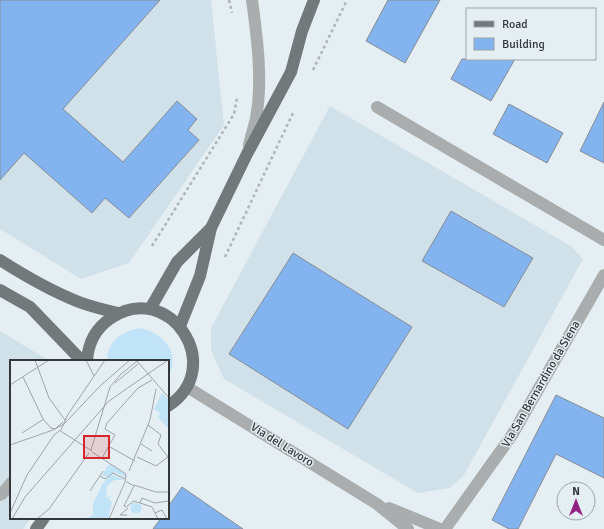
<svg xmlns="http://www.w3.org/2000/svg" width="604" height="529" viewBox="0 0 604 529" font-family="Signika,sans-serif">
	<rect width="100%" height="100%" fill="#e5eef3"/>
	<g fill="#d1e1ea">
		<polygon points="0,0 211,0 224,125 129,263 81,279 0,229"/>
		<polygon points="330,106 571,246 583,259 464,475 450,488 418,493 224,379 211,350 211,328"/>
		<polygon points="0,331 45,358 45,361 11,361 11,518 31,518 23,529 0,529"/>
	</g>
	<path fill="#c0e3f8" d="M139,328C163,332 182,353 168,377V361H107C108,341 121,332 139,328Z"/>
	<g fill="#83b4f0" stroke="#888d94">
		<polygon points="0,0 160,0 63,109 123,162 177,101 197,119 188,130 199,140 129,218 105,198 92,213 24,153 0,180"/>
		<polygon points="388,0 440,0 405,63 366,41"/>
		<polygon points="462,59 515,59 491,101 451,79"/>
		<polygon points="604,102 604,163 580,151"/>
		<polygon points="509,104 563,133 547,163 493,134"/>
		<polygon points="451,211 533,258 504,307 422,261"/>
		<polygon points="293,253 412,327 348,429 229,354"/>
		<polygon points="556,395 604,418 604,478 556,454 518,529 509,529 492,520"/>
		<polygon points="182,487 243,529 153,529 161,518 168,518 168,507"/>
	</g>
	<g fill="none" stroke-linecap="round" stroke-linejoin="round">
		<g stroke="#adb5b9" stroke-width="2.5" stroke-dasharray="3 3" stroke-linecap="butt">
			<polyline points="229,0 232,13"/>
			<polyline points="313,70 347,0"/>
			<polyline points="152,246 234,114 237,98"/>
			<polyline points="225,257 293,113"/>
		</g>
		<g stroke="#a9adae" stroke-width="12">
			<polyline points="377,107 604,240"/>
			<path d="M249,145C251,136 254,127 256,118C263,81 257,37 252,0"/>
			<polyline points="0,495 2,494 11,483"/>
		</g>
		<g stroke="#a9adae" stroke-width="12">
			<polyline points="187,387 377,504 408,529"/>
			<polyline points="389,508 440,529"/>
			<polyline points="445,529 512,435 604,275"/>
		</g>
		<g stroke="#71797a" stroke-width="12">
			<path d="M0,260C25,276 51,291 79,302C92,307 105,310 118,313"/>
			<polyline points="0,290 30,307 82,361"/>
			<polyline points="150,309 177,262 211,228"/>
			<polyline points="180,326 200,276 211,228 247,154 291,72 302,31 314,0"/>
			<path d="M87,361C88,343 96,328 111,318C169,279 228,367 168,406"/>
			<polyline points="36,529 44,518"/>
		</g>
	</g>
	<g text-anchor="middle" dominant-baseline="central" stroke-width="3" stroke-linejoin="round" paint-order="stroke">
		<g font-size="12" fill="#34383a" stroke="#e5eef3">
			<text transform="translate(541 384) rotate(-60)">Via San Bernardino da Siena</text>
			<text transform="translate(282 445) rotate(32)">Via del Lavoro</text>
		</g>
	</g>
	<g transform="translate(10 360)">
		<rect width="159" height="159" fill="#e5eef3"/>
		<path d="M152,33L159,40V69L148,57L150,53L144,49ZM99,104L114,112L115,117L105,112L95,117L92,115ZM101,114L114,120H104L97,126L96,138L103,135L98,139L102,142L98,159H75L83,155V144L92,125ZM120.5 148a5.5 5.5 0 1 1 11 0a5.5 5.5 0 1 1-11 0Z" fill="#c0e3f8"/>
		<path fill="none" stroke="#9ea5a9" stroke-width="1" d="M25,0L39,38L55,60M76,0L84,16M127,1L159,38M13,17L33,59L41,68L45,69L53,62M105,23L128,4M0,25L39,0M49,70L82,91M51,70L57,56L95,0M12,73L34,59M131,84L142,91M0,85L43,70L54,64L91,25L120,0M100,87L125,101M81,90L100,27L110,15L127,1M82,92L116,114M127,97L146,106L158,97L148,84L151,75L138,65M92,98L105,75L95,69L97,63L128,28L142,20M119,111L140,60L146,29M116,114L115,121L124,126L114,146L116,147L124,141L142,147L148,159M90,116L95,119L103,113L115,119M124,125L146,132H159M80,131L93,111M130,143L132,138L145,143L159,141M0,153L17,115L44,75L49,71M145,153L152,150L157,159M117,155H110L118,148M2,159L15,137L99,41L158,0M27,159L39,149L79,93M99,159L115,122"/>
		<path fill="#d62828" fill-opacity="0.15" stroke="#d62828" stroke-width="2" d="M74,76H99V98H74Z"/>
		<rect width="159" height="159" fill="none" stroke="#34383a" stroke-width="2"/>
	</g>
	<rect x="466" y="8" width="130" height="52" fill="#e5eef3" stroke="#9ea5a9"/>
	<rect x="474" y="21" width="20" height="6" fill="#71797a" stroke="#9ea5a9"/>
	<text x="502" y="28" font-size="12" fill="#34383a">Road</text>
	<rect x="474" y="38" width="20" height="12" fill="#83b4f0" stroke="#9ea5a9"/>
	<text x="502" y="48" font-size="12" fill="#34383a">Building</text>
	<g transform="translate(576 501)"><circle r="19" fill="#e5eef3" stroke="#9ea5a9"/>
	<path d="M0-3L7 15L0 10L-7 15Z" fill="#922181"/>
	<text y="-6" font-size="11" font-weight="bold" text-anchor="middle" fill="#34383a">N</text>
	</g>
</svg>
